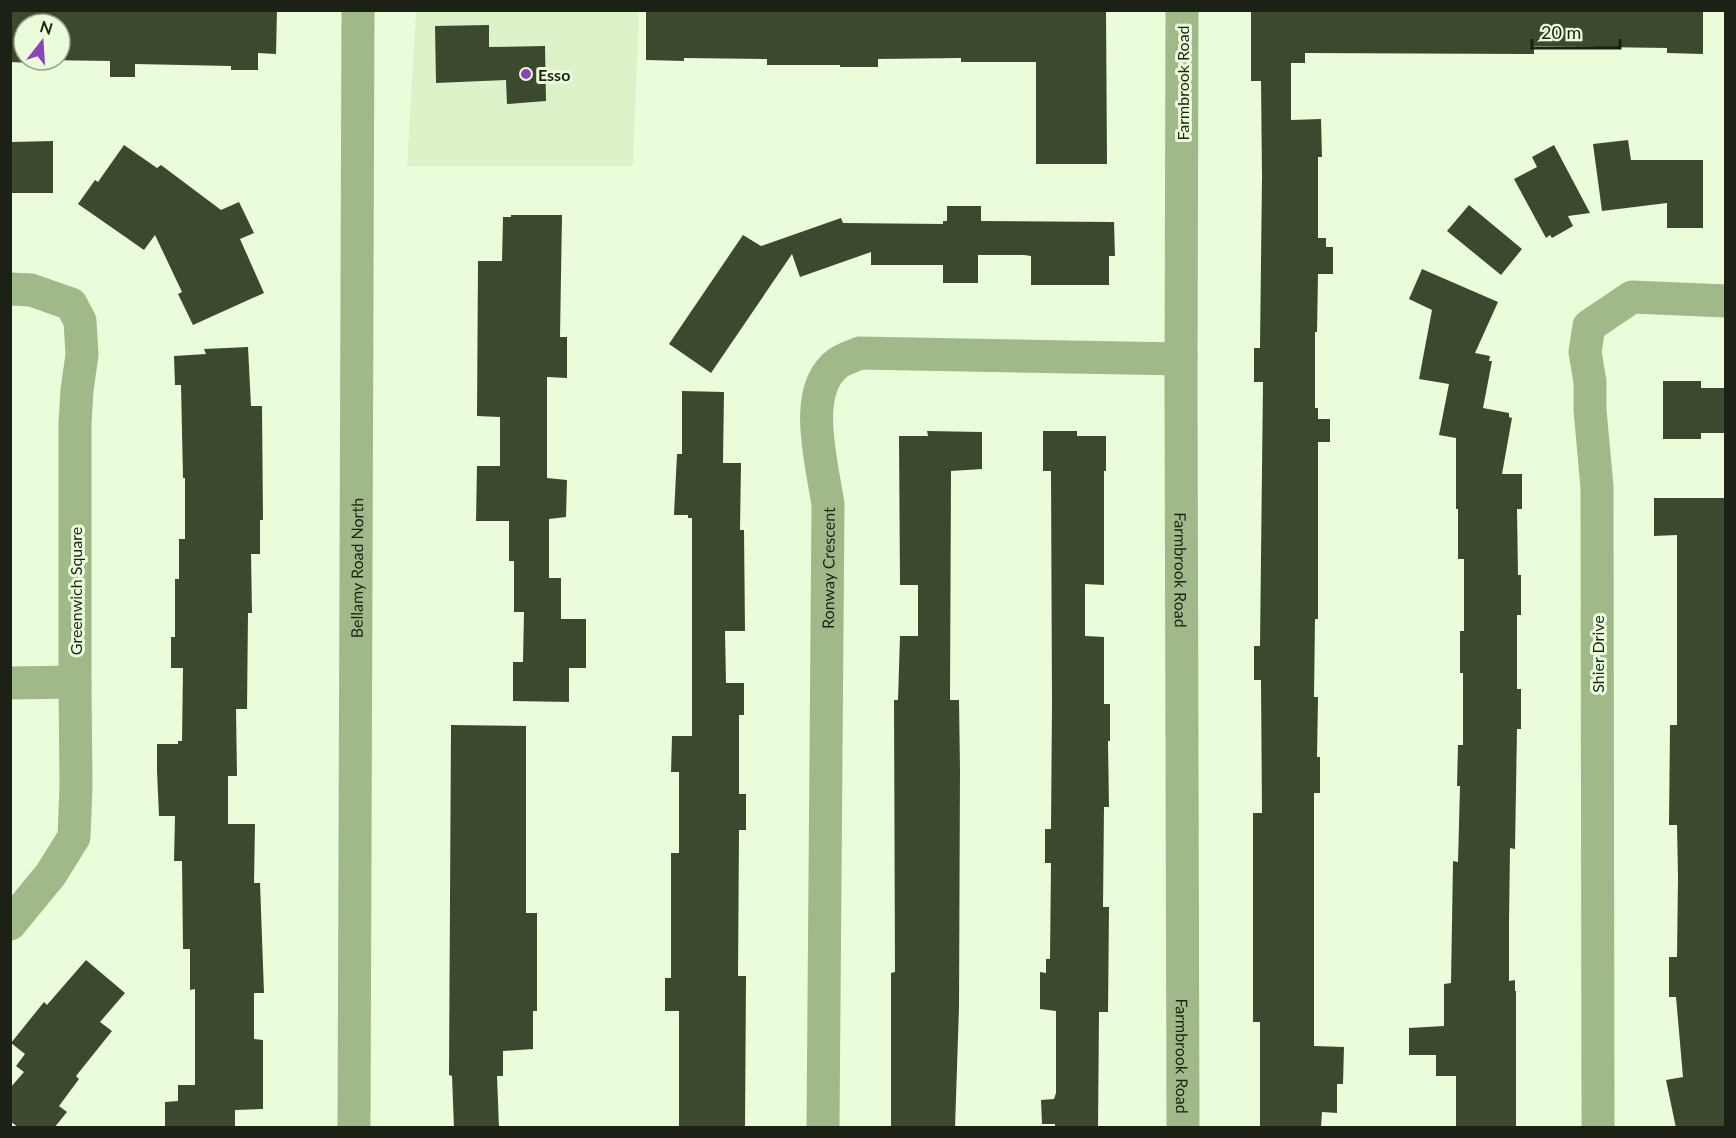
<svg xmlns="http://www.w3.org/2000/svg" width="1736" height="1138" viewBox="0 0 1736 1138" font-family="Lato,sans-serif">
	<rect width="100%" height="100%" fill="#ebfcdb"/>
	<polygon fill="#def2ca" points="416,11 639,11 633,166 407,166"/>
	<g fill="#3c492e">
		<polygon points="10,10 277,10 276,54 258,53 258,70 231,70 231,66 135,64 135,77 110,77 110,61 44,60 60,60 60,24 24,24 24,60 34,60 33,63 10,62"/>
		<polygon points="646,10 1106,10 1107,164 1036,164 1036,62 961,62 961,58 878,59 878,67 840,67 840,65 767,65 767,59 684,58 684,61 646,60"/>
		<polygon points="1251,10 1703,10 1703,54 1667,53 1667,48 1534,46 1534,54 1305,53 1305,63 1291,63 1291,120 1321,119 1322,157 1318,157 1318,238 1326,238 1326,247 1333,247 1333,274 1318,274 1317,332 1315,332 1315,408 1318,408 1318,419 1330,419 1330,442 1318,442 1318,619 1315,619 1314,697 1318,697 1317,757 1320,757 1320,793 1314,793 1314,1046 1344,1047 1343,1084 1337,1084 1337,1113 1322,1112 1321,1128 1260,1128 1260,1022 1253,1022 1253,813 1262,813 1261,680 1254,680 1254,646 1260,646 1263,382 1254,382 1254,348 1260,348 1262,177 1261,81 1251,81"/>
		<polygon points="489,25 489,47 545,46 546,101 507,104 506,80 436,83 435,26"/>
		<polygon points="1628,140 1631,160 1703,160 1703,228 1667,228 1667,203 1602,211 1593,144"/>
		<polygon points="53,141 53,193 10,193 10,142"/>
		<polygon points="124,145 157,168 161,165 221,210 239,202 254,233 240,239 264,293 193,325 178,294 182,292 155,235 144,250 78,204 95,180 98,182"/>
		<polygon points="1554,145 1590,213 1568,216 1573,226 1552,238 1550,235 1546,238 1514,179 1537,167 1532,157"/>
		<polygon points="1469,205 1522,249 1501,275 1447,231"/>
		<polygon points="947,206 981,206 981,221 1114,222 1115,256 1109,256 1109,285 1031,285 1031,256 1024,255 978,255 978,283 943,283 943,265 871,265 871,252 800,277 792,254 711,373 669,344 743,235 761,246 841,218 843,223 943,224 943,221 947,221"/>
		<polygon points="511,215 562,215 560,337 567,337 567,378 547,377 547,478 567,480 566,517 549,519 549,578 561,578 561,619 586,619 586,668 569,668 569,702 513,701 513,662 523,662 524,612 514,612 514,561 509,561 509,521 476,521 477,466 500,466 500,417 477,416 478,261 502,261 503,217 511,217"/>
		<polygon points="1422,269 1498,302 1475,353 1490,356 1489,361 1492,361 1483,408 1509,413 1509,417 1512,418 1502,474 1522,474 1522,509 1517,509 1518,575 1521,575 1521,615 1517,615 1517,689 1521,689 1521,729 1517,729 1515,849 1510,848 1509,923 1509,981 1515,980 1515,991 1516,991 1516,1128 1456,1128 1456,1076 1436,1076 1436,1055 1409,1055 1409,1028 1444,1026 1444,984 1451,983 1453,861 1458,862 1460,786 1457,786 1458,745 1463,745 1463,673 1460,673 1460,631 1464,631 1464,559 1458,559 1458,509 1456,509 1456,438 1439,435 1449,384 1419,379 1432,310 1409,299"/>
		<polygon points="248,347 251,406 262,406 263,520 260,520 260,554 251,554 252,613 248,613 247,709 236,709 237,776 228,776 228,824 255,824 254,883 260,883 264,993 254,993 254,1039 263,1040 263,1109 235,1110 235,1128 165,1128 165,1102 178,1101 178,1085 195,1085 195,989 190,990 190,949 183,949 182,861 174,861 175,816 159,816 157,771 157,744 178,744 178,741 182,741 183,668 171,668 171,637 175,637 175,579 179,579 179,539 185,539 185,478 183,478 181,385 175,385 174,356 206,354 204,349"/>
		<polygon points="1663,381 1701,381 1701,388 1725,388 1725,433 1701,433 1701,439 1663,439"/>
		<polygon points="682,391 724,392 723,463 741,463 740,530 744,530 745,631 725,631 726,683 744,683 744,715 739,715 739,794 746,794 746,830 739,830 738,976 746,976 745,1128 679,1128 679,1011 665,1011 665,978 671,978 671,853 679,853 679,772 671,772 672,736 692,736 692,518 688,518 688,515 674,515 677,454 682,454"/>
		<polygon points="927,431 982,432 982,469 951,471 950,700 959,700 960,769 959,1007 955,1128 891,1128 891,973 895,972 894,700 898,700 900,636 918,636 918,585 900,585 899,436 928,436"/>
		<polygon points="1043,431 1077,431 1077,436 1106,436 1106,471 1104,471 1104,585 1085,584 1085,636 1104,637 1104,704 1110,704 1110,741 1108,741 1109,807 1104,807 1103,907 1109,907 1108,1012 1099,1012 1098,1128 1055,1128 1055,1124 1042,1124 1041,1100 1054,1099 1056,1093 1056,1011 1040,1009 1040,972 1046,973 1046,959 1050,959 1051,863 1045,863 1045,829 1051,829 1052,704 1051,471 1043,471"/>
		<polygon points="1654,498 1725,498 1725,1128 1676,1128 1666,1080 1683,1077 1676,997 1669,997 1669,957 1677,957 1678,877 1677,825 1669,825 1670,725 1677,725 1677,535 1654,536"/>
		<polygon points="451,725 526,726 526,913 537,913 537,1011 533,1011 533,1049 503,1051 503,1076 497,1076 499,1128 454,1128 452,1076 449,1075"/>
		<polygon points="86,960 125,993 100,1022 112,1031 76,1076 79,1079 59,1106 67,1112 54,1128 19,1128 10,1121 10,1088 24,1072 16,1066 25,1054 11,1043 44,1002 47,1005"/>
	</g>
	<g fill="none" stroke-linecap="round" stroke-linejoin="round">
		<g stroke="#a1b988" stroke-width="33">
			<path id="s1" d="M1182,10L1181,384L1183,1128"/>
			<polyline points="10,289 31,290 71,304 80,321 82,355 77,390 75,424 75,682 76,786 74,837 51,874 10,924"/>
			<polyline points="10,683 75,682"/>
			<path id="s2" d="M823,1128L828,505C823,466 800,391 838,363C844,359 853,356 860,353L1181,359"/>
			<polyline points="1598,1128 1597,487 1590,410 1590,382 1585,352 1589,326 1632,297 1726,301"/>
		</g>
		<path stroke="#a1b988" stroke-width="33" id="s3" d="M354,1128L358,10"/>
	</g>
	<circle fill="#8a46b9" stroke="#ebfcdb" stroke-width="2" cx="526" cy="74" r="6"/>
	<g text-anchor="middle" dominant-baseline="central" stroke-width="6" stroke-linejoin="round" paint-order="stroke">
		<g font-size="16" font-weight="bold" fill="#1b2115" stroke="#ebfcdb" text-anchor="start">
			<text x="538" y="74">Esso</text>
		</g>
		<g font-size="16" fill="#1b2115" stroke="#ebfcdb">
			<text transform="translate(1182 83) rotate(-90)">Farmbrook Road</text>
			<text stroke="none"><textPath href="#s3" startOffset="560">Bellamy Road North</textPath></text>
			<text stroke="none"><textPath href="#s2" startOffset="560">Ronway Crescent</textPath></text>
			<text stroke="none"><textPath href="#s1" startOffset="560">Farmbrook Road</textPath></text>
			<text transform="translate(75 591) rotate(-90)">Greenwich Square</text>
			<text transform="translate(1597 654) rotate(-90)">Shier Drive</text>
			<text stroke="none"><textPath href="#s1" startOffset="1046">Farmbrook Road</textPath></text>
		</g>
	</g>
	<rect width="1736" height="1138" fill="none" stroke="#1b2115" stroke-width="24"/>
	<g transform="translate(42 42) rotate(17)"><circle r="28" fill="#ebfcdb" stroke="#98a48c" stroke-width="1.5"/>
	<path d="M0-4.5L10 22L0 15L-10 22Z" fill="#8a46b9"/>
	<text y="-9" font-size="16" font-weight="bold" text-anchor="middle" fill="#1b2115">N</text>
	</g>
	<path d="M1532 39v9h88v-9" fill="none" stroke="#1b2115" stroke-width="3"/>
	<text x="1541" y="39" font-size="18" fill="#1b2115" stroke="#ebfcdb" stroke-width="4.5" paint-order="stroke">20 m</text>
</svg>
